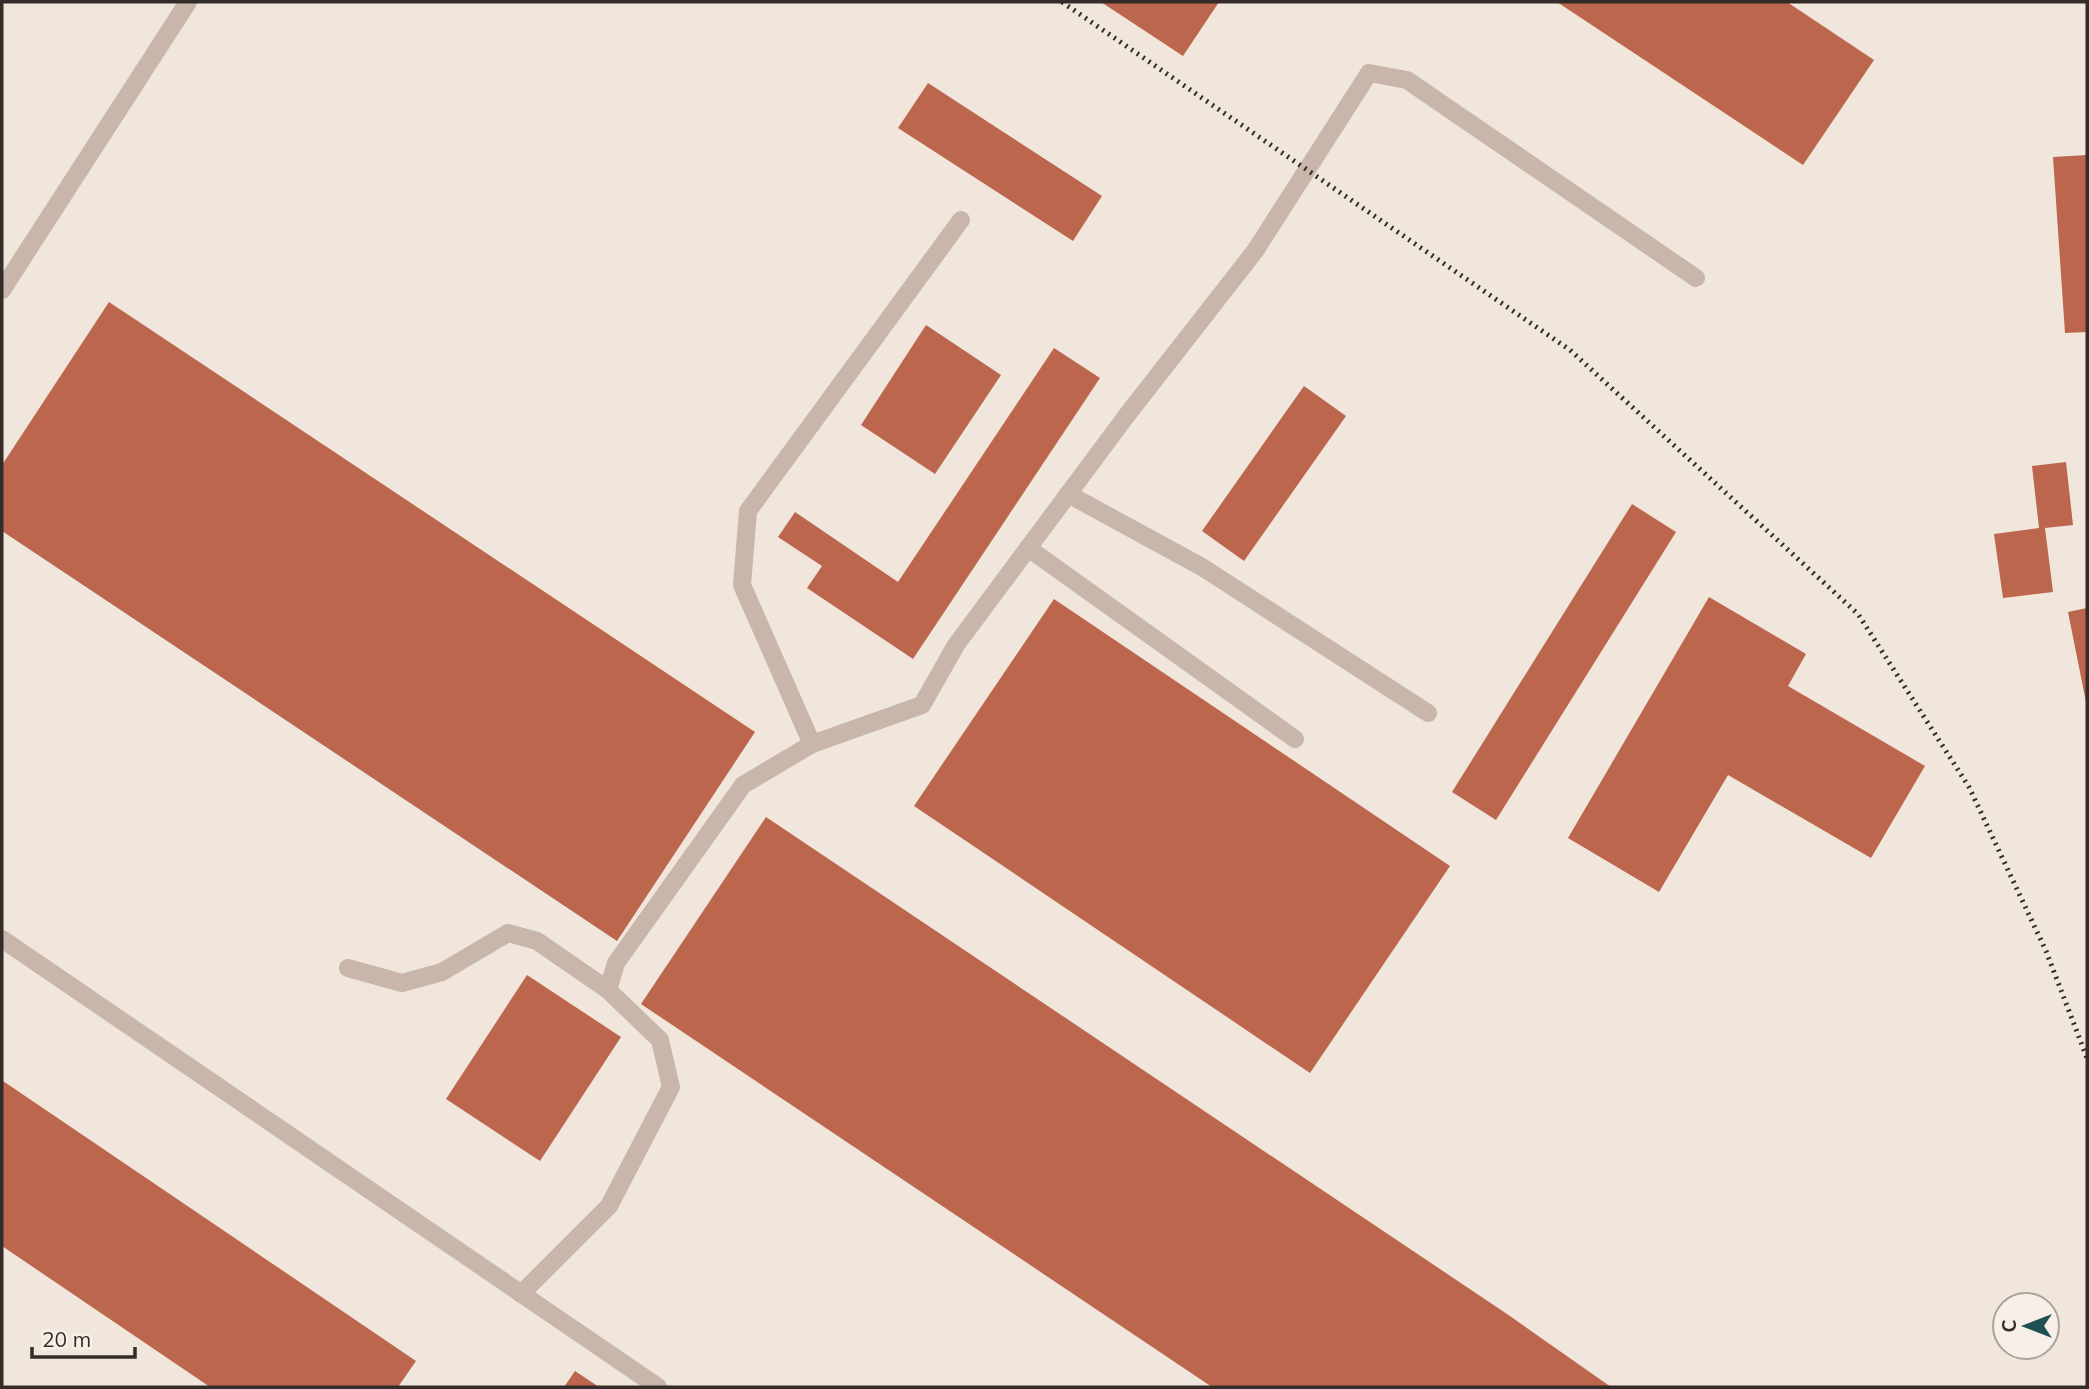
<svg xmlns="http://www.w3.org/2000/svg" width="2089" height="1389" viewBox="0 0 2089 1389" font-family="Mulish,sans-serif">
	<rect width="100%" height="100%" fill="#f0e6dc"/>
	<g fill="#bc664d">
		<polygon points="1101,2 1219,2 1183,56"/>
		<polygon points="1557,2 1787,2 1874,60 1803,165"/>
		<polygon points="928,83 1102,196 1073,241 898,128"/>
		<polygon points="2087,155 2087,332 2065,333 2053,157"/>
		<polygon points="109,302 755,732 617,941 2,531 2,465"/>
		<polygon points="926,325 1001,375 935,474 861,425"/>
		<polygon points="1054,348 1100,378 913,659 807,588 822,566 778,537 795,512 898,582"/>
		<polygon points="1304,386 1346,416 1244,561 1202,531"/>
		<polygon points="2066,462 2073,525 2045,528 2053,592 2003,598 1994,534 2039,528 2032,466"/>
		<polygon points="1632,504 1676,532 1496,820 1452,792"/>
		<polygon points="1709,597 1806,654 1788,686 1925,766 1871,858 1728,775 1659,892 1568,838"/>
		<polygon points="1054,599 1450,866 1310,1073 914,806"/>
		<polygon points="2087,608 2087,702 2086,702 2068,612"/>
		<polygon points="766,817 1507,1314 1611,1387 1212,1387 641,1004"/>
		<polygon points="527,975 621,1037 540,1161 446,1099"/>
		<polygon points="3,1081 416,1361 398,1387 210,1387 2,1246"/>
		<polygon points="575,1371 599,1387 564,1387"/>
	</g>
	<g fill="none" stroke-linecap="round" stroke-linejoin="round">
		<g stroke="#c7b6a9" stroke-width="18">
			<polyline points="2,290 188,2"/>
			<polyline points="1068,494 1202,567 1428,713"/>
			<polyline points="1028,548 1295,739"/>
			<polyline points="812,744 742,585 748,511 961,220"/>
			<polyline points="2,939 658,1387"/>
			<polyline points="348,968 402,983 442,972 508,933 537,941 608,990"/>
			<polyline points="521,1294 609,1206 671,1087 660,1040 608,990 616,963 743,785 812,744 922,705 956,645 1127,415 1255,251 1369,73 1407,80 1696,278"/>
		</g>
		<polyline stroke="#342c28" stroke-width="5" stroke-dasharray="2 5" stroke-linecap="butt" points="1062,2 1570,350 1858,614 1969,787 2046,951 2087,1058"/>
	</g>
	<rect width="2089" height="1389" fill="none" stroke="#342c28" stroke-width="7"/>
	<g transform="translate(2026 1326) rotate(270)"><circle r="33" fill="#f8f0e8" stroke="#aaa29b" stroke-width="2"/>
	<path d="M0-5L12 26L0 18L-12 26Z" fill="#215052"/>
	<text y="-10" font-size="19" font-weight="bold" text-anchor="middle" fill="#342c28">С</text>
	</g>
	<path d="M32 1347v10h103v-10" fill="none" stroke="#342c28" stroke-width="3.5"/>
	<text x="42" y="1347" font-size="21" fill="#342c28" stroke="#f8f0e8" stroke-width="5" paint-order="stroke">20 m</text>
</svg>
